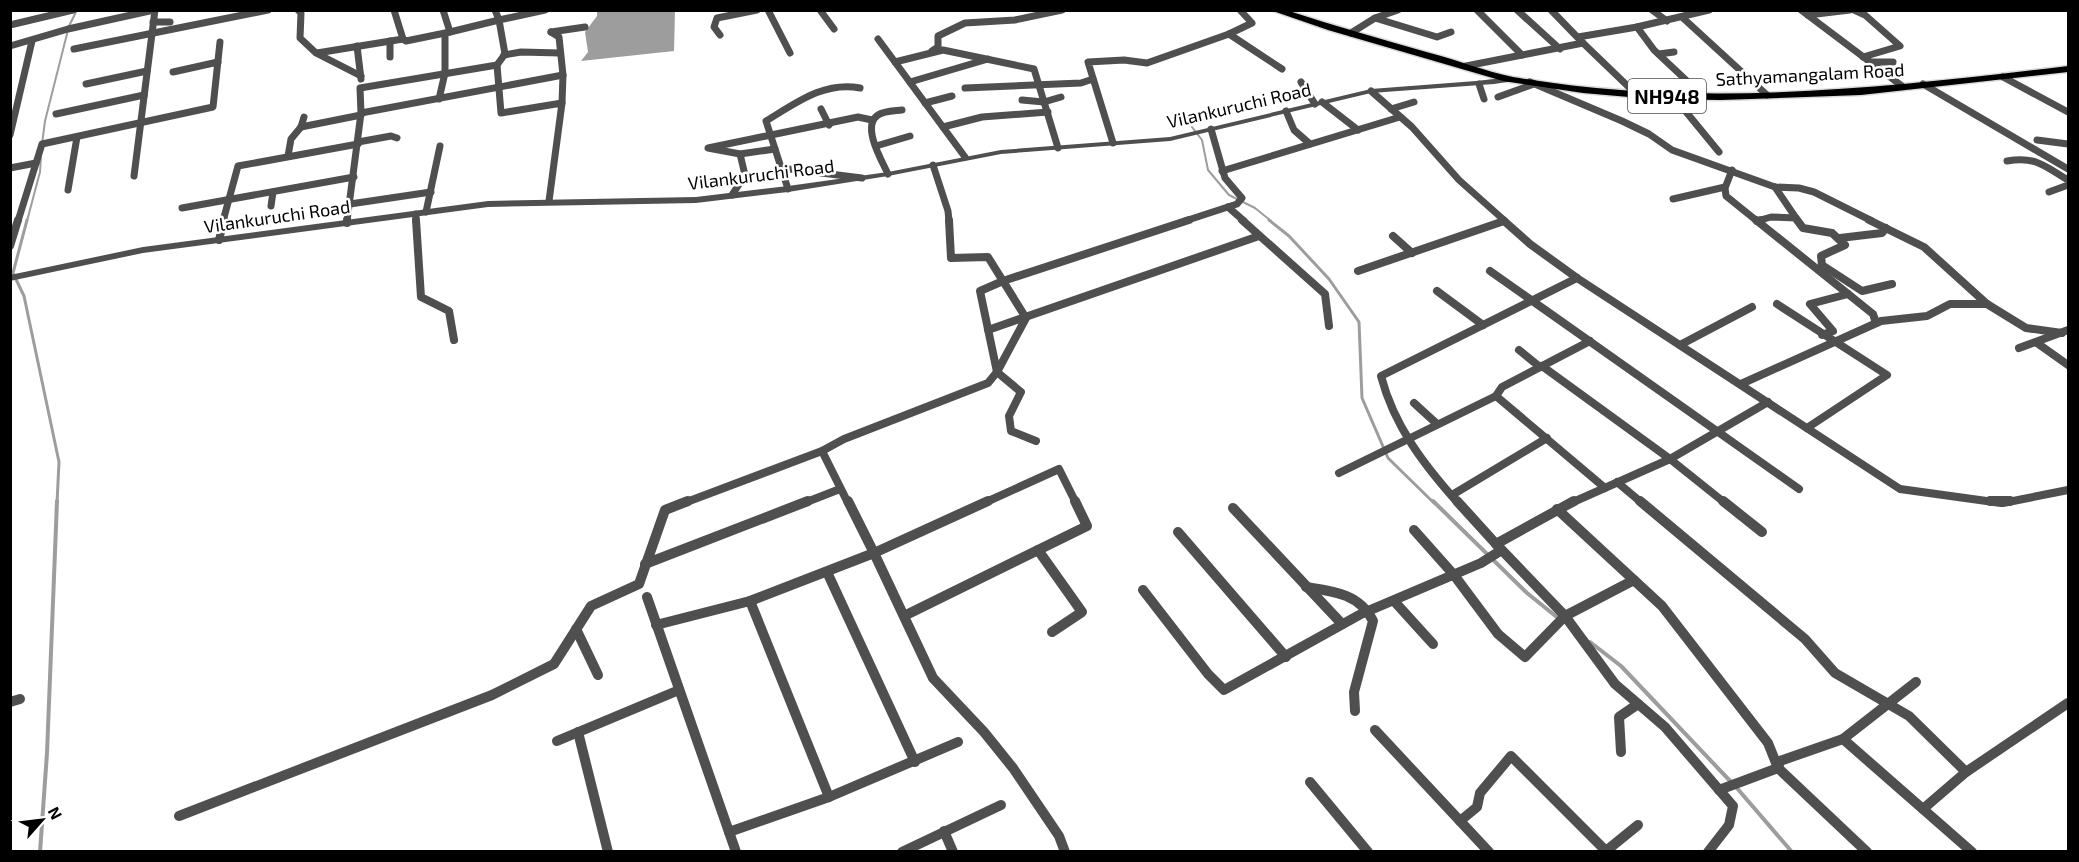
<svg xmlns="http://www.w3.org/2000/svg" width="2079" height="862" viewBox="0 0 2079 862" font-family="'Exo 2',sans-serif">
	<rect width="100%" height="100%" fill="#fff"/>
	<polygon fill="#9d9d9d" points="597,11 675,11 674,51 581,61 588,52 585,32 597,16"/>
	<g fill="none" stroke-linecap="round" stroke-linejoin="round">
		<g stroke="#9d9d9d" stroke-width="2">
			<polyline points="1192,127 1202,140 1208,170 1229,195 1255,208 1271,221"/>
			<polyline points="42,144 45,121 69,26 77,10"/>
			<polyline points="27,221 40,172 41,157"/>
		</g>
		<g stroke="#9d9d9d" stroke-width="3">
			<polyline points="27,220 13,273 24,296 59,462 57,503"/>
			<polyline points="1269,220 1289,236 1329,279 1359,322 1362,398 1388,458 1434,503"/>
		</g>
		<g stroke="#9d9d9d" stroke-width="4">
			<polyline points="1433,501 1527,593 1558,618"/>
			<polyline points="1590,642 1621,666 1732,783"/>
			<polyline points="1736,787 1792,852"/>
			<polyline points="40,852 47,753 57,501"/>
		</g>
		<defs>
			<path id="trunk" d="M1270,10H1286C1334,26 1382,39 1430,53C1457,60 1484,71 1513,77C1697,109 1884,88 2068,66V72L1861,95L1721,100L1652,99L1583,93L1503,81L1328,30Z"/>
		</defs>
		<use href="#trunk" stroke="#dbdbdb" stroke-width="3"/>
		<g stroke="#4f4f4f" stroke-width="7">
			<polyline points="298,10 301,13 300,38 316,53 361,76"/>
			<polyline points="394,10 403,39 406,41 450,32"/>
			<polyline points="443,10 450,32 499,20 495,10"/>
			<polyline points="768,10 790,53"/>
			<polyline points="820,10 834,29"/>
			<polyline points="1517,10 1560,49"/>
			<polyline points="1652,10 1667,21"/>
			<polyline points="1801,10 1902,86"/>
			<polyline points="1854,10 1865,15 1900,46 1863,57"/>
			<polyline points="1808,15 1850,10"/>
			<polyline points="1375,18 1437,37 1451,32"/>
			<polyline points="1683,18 1767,95"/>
			<polyline points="153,22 170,22"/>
			<polyline points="10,25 73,10"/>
			<polyline points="1637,27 1654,50 1704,97"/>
			<polyline points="551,32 559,37 563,75 562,103"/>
			<polyline points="551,32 585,27"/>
			<polyline points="1351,33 1375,18 1398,10"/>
			<polyline points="1229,34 1282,69"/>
			<polyline points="720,35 714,27 717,18 757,10"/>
			<polyline points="1578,37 1637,27 1709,10"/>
			<polyline points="878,39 965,157"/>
			<polyline points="390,41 390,57"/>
			<polyline points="1583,43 1636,94"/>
			<polyline points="10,46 68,29 154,10"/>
			<polyline points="357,46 361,79"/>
			<polyline points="74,49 268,10"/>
			<polyline points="932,51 938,47 938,36 965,23 1015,20 1062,10"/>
			<polyline points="317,53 403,39"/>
			<polyline points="1659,54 1674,52"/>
			<polyline points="504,55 521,52 560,53"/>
			<polyline points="1522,55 1583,43 1551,10"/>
			<polyline points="895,62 943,50 1034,69 1058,148"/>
			<polyline points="1869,62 1893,62"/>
			<polyline points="497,65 501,113 562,103 549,201"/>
			<polyline points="1466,66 1522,55 1477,10"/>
			<polyline points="173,72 218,62"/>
			<polyline points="2003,77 2068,112"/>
			<polyline points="910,82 988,59"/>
			<polyline points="1301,82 1315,104"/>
			<polyline points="1530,82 1622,121 1649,134 1672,150 1775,187 1799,188 1814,192 1872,221"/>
			<polyline points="86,84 147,71"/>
			<polyline points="1479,84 1484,99"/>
			<polyline points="1923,84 2068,169"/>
			<polyline points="965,88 1081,83 1093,79"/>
			<polyline points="1371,91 1412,127 1459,180 1505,221"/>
			<polyline points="1673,96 1719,152"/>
			<polyline points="1498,97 1534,84"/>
			<polyline points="439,99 445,73 445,34"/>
			<polyline points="1022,100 1044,102 1061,97"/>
			<polyline points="1322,102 1358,130"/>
			<polyline points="925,103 952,96"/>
			<polyline points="821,109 829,125"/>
			<polyline points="1391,109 1414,102"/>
			<polyline points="1286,111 1294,130 1310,144"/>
			<polyline points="361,113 563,75"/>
			<polyline points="56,114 144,95"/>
			<polyline points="301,127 361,115"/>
			<polyline points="943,127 982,117 1048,112"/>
			<polyline points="10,135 32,41"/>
			<polyline points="2037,140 2068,144"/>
			<polyline points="358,142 391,136 397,138"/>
			<polyline points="1113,143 1088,62 1124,60 1147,63 1229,34 1252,23 1240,10"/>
			<polyline points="876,146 910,136"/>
			<polyline points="775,149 740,154 708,148 858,117 872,120"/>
			<polyline points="288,156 291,139 301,127 304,117"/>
			<path d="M2007,161C2036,156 2044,166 2068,180"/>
			<polyline points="933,165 948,211 949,221"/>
			<polyline points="10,168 36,163"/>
			<polyline points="781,168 862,178"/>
			<polyline points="1732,170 1725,188 1726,196 1757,221"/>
			<polyline points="1222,171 1400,117"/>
			<path d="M888,174C882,161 861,126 878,115C884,111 895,111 902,110"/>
			<polyline points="134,176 155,10"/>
			<polyline points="1775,187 1798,221"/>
			<path d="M788,189L766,121C796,103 824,81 860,88"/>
			<polyline points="68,190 77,137"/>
			<polyline points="2049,192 2068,185"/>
			<polyline points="732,195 745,175 740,154"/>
			<polyline points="1673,199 1725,187"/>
			<polyline points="350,204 431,192"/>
			<polyline points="271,206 273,192"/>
			<polyline points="1228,207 1244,221"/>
			<polyline points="182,208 354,177"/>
			<polyline points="426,212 440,146"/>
			<polyline points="416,214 416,221"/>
			<polyline points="18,221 42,144 213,107 220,42"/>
			<polyline points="223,221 238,166 358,144"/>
			<polyline points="347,221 361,113 360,88 497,65 505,54 499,20 545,10"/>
			<polyline points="1185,221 1237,204 1242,198 1225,178 1211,129"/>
			<polyline points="1757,221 1771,217 1796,218"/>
		</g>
		<g stroke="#4f4f4f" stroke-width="8">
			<polyline points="416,220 421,297 449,311 454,340"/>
			<polyline points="1242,220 1325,294 1329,326"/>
			<polyline points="1503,220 1530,244 1577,278 1900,489 2001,503"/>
			<polyline points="1756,220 1873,314 1876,323"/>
			<polyline points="1797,220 1803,228 1832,233 1845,245 1821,256 1822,265 1862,291 1892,284"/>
			<polyline points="1869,220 1924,247 1987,304 2026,328 2062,333"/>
			<polyline points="1757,221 1762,220"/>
			<polyline points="347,223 347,220"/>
			<polyline points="1393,236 1412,253"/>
			<polyline points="1840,238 1882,233 1886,228"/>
			<polyline points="219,240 224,220"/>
			<polyline points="10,246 18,220"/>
			<polyline points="1358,271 1504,221"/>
			<polyline points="1490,271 1799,489"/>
			<polyline points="1437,291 1483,325"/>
			<polyline points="1777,304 1887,375 1807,428"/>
			<polyline points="988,330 1259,236"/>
			<polyline points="1822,335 1833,331 1810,304 1848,294"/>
			<polyline points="2037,343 2068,365"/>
			<polyline points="1680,345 1752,307"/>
			<polyline points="2019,348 2068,330"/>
			<polyline points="1519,350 1540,367"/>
			<polyline points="1542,366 1670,459 1725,503"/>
			<polyline points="1741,384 1881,321 1927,316 1950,304 1987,304"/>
			<polyline points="1496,396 1605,488"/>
			<polyline points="1414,403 1437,424"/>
			<polyline points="1036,441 1011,431 1009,416 1021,392 997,372 980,291 1003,281 1189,220"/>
			<polyline points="822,451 848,503"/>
			<polyline points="1339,473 1496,396 1502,387 1590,341"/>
			<polyline points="1617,482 1642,503"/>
			<polyline points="1452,495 1547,438"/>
			<polyline points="684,503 822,451 844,439 988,383 997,372 1026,318 988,257 951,258 949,220"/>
			<polyline points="804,503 840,489"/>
			<polyline points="984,503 1059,469 1076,503"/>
			<path d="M1458,503C1424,465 1394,426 1381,376L1577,278"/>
			<polyline points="1571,503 1670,459 1768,402"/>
			<polyline points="2003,503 2068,490"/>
		</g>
		<g stroke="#4f4f4f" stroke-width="10">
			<polyline points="848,501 874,553 988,501"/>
			<polyline points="1457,501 1496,544"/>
			<polyline points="1574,501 1496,544 1565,616 1615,684 1665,727 1733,806 1729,825 1708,852"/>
			<polyline points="1640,501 1805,639 1835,673 1909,716 1966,772"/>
			<polyline points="1723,501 1762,532"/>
			<polyline points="1990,501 2010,501"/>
			<polyline points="1233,508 1342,624"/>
			<polyline points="1557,509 1662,606 1768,743 1778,768 1867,852"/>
			<polyline points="1414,530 1454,575 1498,634 1525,657 1565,616 1634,580"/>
			<polyline points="1178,532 1286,657"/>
			<polyline points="1038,550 1082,612 1052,632"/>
			<polyline points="645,564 808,501"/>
			<polyline points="827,572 915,762"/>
			<path d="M1306,587C1333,591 1360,594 1373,621L1354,692L1355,711"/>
			<polyline points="1143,590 1208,674 1224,690 1361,614 1481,563 1500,551"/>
			<polyline points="647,597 736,852"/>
			<polyline points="750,601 829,797"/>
			<polyline points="1394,601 1433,644"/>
			<polyline points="904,616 1087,526 1075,501"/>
			<polyline points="656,625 750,601 874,553 933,678 984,732 1013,768 1059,836 1065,852"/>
			<polyline points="576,629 598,675"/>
			<polyline points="10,702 20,699"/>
			<polyline points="1375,730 1489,852"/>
			<polyline points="578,732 608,852"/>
			<polyline points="1843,739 1972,852"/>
			<polyline points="557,741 679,690"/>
			<polyline points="1621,752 1619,717 1638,704"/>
			<polyline points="1310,782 1368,852"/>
			<polyline points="1719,790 1778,768 1780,761 1843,739 1916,682"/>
			<polyline points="1923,809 1966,772 2068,703"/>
			<polyline points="179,816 492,695 554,664 591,606 639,584 665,510 688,501"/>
			<polyline points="1460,821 1477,807 1480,793 1511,756 1607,852"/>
			<polyline points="944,831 953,852"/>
			<polyline points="729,832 829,797 958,742"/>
			<polyline points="1606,851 1638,825"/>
			<polyline points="902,852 1001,805"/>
		</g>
		<polygon fill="#4f4f4f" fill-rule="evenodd" points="1511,77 1514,77 1514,81 1494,84 1371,93 1170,141 1001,154 888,176 788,192 696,203 488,207 143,253 10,281 10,275 143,247 488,201 696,197 788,186 888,172 1001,150 1170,137 1371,89 1476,81"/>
		<use href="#trunk" fill="#000" fill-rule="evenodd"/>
	</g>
	<g text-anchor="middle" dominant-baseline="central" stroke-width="5" stroke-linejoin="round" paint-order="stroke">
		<g font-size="18" fill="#000" stroke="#fff">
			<text transform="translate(1810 74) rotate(-3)">Sathyamangalam Road</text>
			<text transform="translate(1239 105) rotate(-13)">Vilankuruchi Road</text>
			<text transform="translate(761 174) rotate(-7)">Vilankuruchi Road</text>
			<text transform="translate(277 216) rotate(-8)">Vilankuruchi Road</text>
		</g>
		<rect fill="#fff" stroke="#4c4c4c" stroke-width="1.5" x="1628" y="79" width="78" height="34" rx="4.5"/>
		<g font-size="20" font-weight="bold" fill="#000">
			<text x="1667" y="96">NH948</text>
		</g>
	</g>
	<rect width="2079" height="862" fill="none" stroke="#000000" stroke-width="24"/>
	<g transform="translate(42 820) rotate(62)" stroke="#ffffff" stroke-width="4.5" paint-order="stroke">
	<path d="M0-4.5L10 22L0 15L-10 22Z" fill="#000000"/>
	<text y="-9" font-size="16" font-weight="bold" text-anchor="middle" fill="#000000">N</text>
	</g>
</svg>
